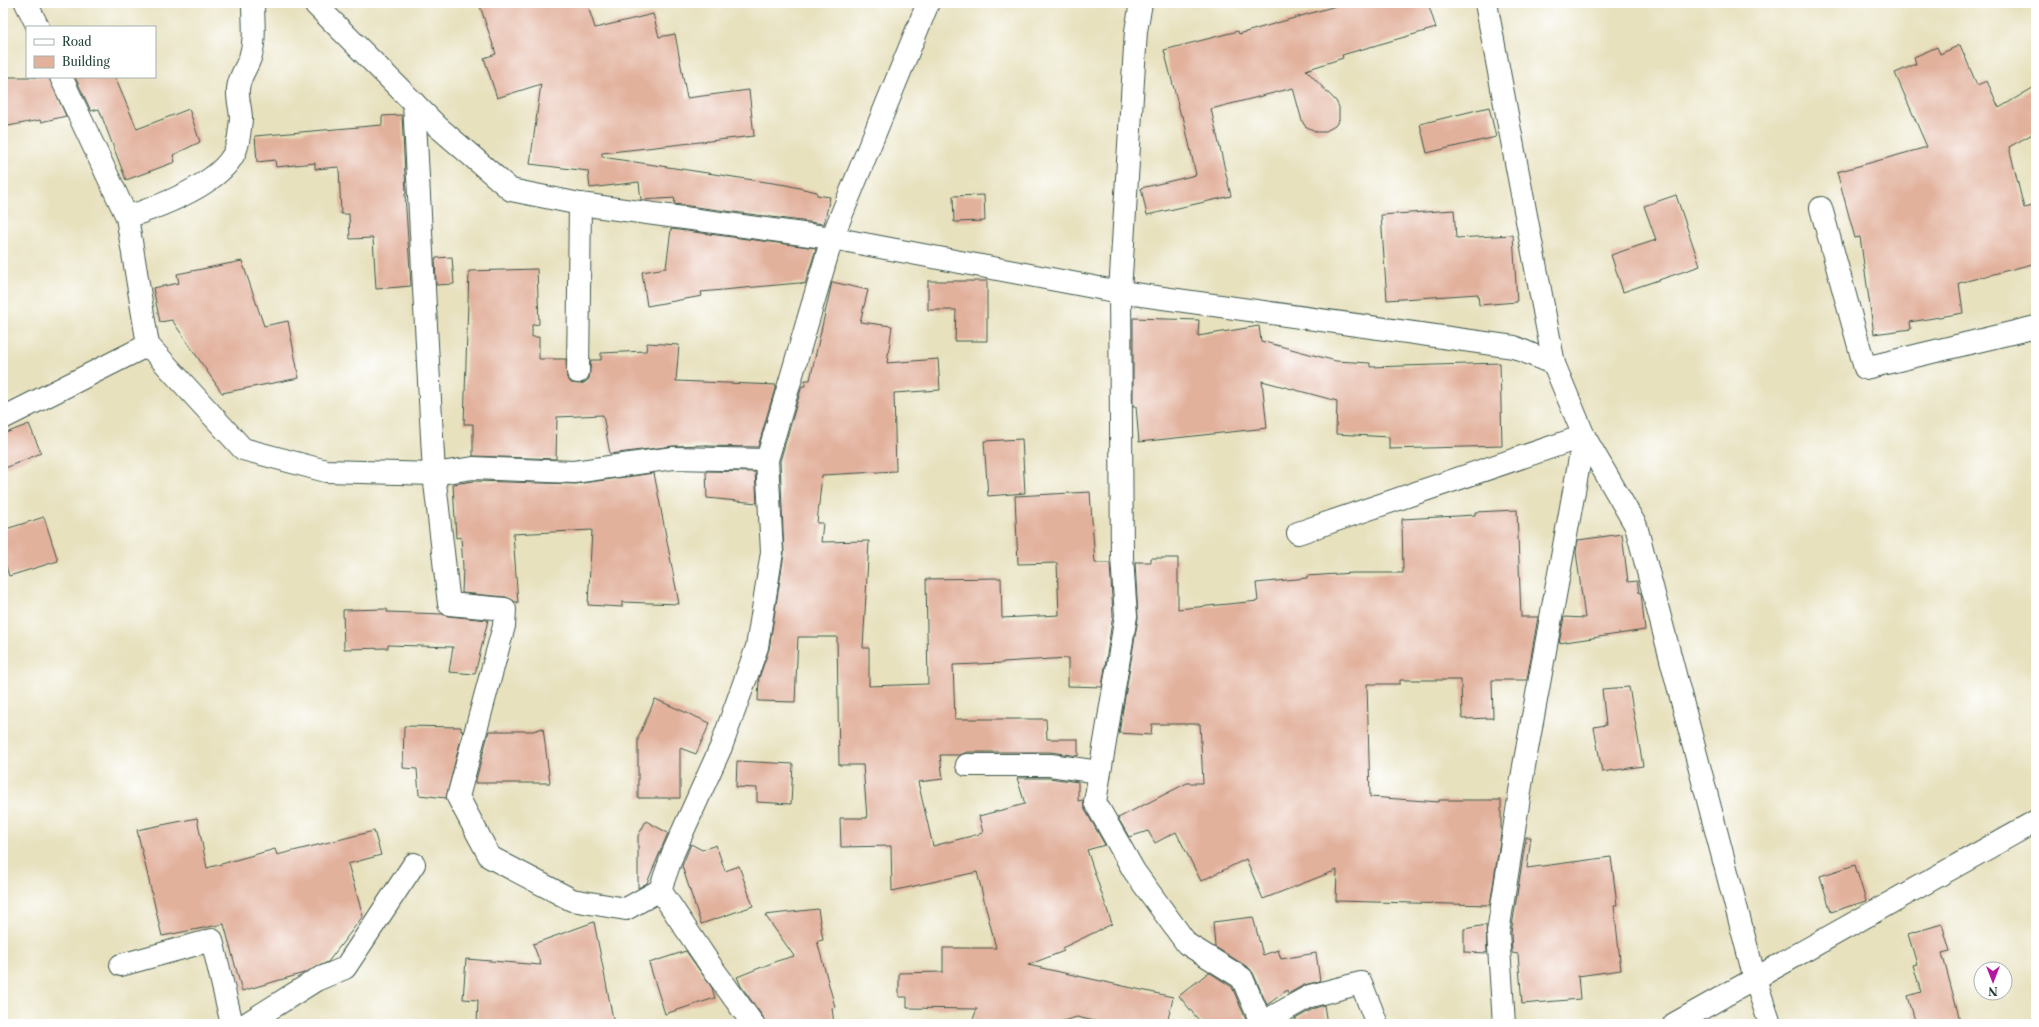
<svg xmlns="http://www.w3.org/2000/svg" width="2039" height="1027" viewBox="0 0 2039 1027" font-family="'Libre Caslon Text',serif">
	<rect width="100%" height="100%" fill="#fff"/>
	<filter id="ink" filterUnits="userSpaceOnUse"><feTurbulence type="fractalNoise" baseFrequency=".025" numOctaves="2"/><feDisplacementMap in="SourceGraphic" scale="8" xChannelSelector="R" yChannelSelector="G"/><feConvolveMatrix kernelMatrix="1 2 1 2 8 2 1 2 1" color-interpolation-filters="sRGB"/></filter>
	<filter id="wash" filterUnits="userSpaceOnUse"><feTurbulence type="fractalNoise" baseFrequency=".012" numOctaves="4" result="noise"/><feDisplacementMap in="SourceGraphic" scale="16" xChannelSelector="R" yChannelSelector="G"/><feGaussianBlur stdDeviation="0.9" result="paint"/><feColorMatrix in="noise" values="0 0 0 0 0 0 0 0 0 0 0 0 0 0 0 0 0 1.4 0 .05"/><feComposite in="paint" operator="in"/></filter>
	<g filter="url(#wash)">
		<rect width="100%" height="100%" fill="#e7e1be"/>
		<g id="blocks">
			<g fill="#e2b19c">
				<polygon points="479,3 587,3 595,28 653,14 659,37 675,34 687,98 749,90 754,136 602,153 602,157 786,185 817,192 817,195 830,197 824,224 674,204 675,198 641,200 639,182 590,188 588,171 530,164 541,84 497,98 484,58 496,54"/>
				<polygon points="1346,3 1428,3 1436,28 1342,55 1343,58 1306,70 1336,101 1339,107 1339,120 1335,126 1324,132 1317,132 1305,126 1302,121 1293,88 1211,109 1231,196 1147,215 1141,188 1196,175 1183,116 1181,116 1164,50 1238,31 1239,34"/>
				<polygon points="1960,45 1977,85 1987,81 1999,108 2036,86 2036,132 2009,147 2024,208 2036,205 2036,263 1959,283 1963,313 1910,322 1911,329 1874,334 1860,237 1855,238 1837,172 1927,147 1895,73 1916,64 1914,57 1937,47 1940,54"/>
				<polygon points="3,77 49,77 66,116 41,122 40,120 3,127"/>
				<polygon points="75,77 115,77 137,129 189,109 200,142 173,155 175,162 126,180 99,109 91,111"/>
				<polygon points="1489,107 1496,137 1427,153 1420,124"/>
				<polygon points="402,115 406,194 405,194 411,286 376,289 373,238 350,239 349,214 341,214 339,167 315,169 315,163 276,167 275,160 257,162 255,136 382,125 382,116"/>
				<polygon points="984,195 985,221 954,222 953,196"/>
				<polygon points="1676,195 1700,266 1623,292 1611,255 1656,240 1644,206"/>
				<polygon points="1454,210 1456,238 1513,235 1517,302 1479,305 1478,294 1387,300 1381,215"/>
				<polygon points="671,229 816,248 816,249 805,284 799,283 701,292 702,296 647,306 642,272 666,268"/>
				<polygon points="452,257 454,284 436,285 435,258"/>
				<polygon points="242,261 264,326 288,321 299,378 222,393 172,320 160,322 153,288 179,283 177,274"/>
				<polygon points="537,269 539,324 532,325 532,337 539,337 539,359 566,359 567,378 571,383 578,384 584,383 589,379 591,360 601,360 601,353 646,351 647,343 679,345 676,381 776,385 758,447 706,446 706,445 673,446 610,454 603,415 557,417 556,459 473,456 473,424 464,424 469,271"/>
				<polygon points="928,281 987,281 987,341 955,341 956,310 928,310"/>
				<polygon points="832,282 868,290 860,322 892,326 887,363 938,359 940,390 894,393 896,471 822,475 817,523 823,523 821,542 869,541 863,648 869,648 869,686 928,684 926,579 1001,578 1002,618 1059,615 1057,563 1018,564 1015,496 1090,492 1095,563 1110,563 1113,615 1102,687 1068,686 1068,658 1003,662 1003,663 953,665 955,719 1046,719 1047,739 1078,739 1078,756 1050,752 967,752 960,755 940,755 943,779 918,782 933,846 983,833 979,816 1025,804 1017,778 1049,778 1078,782 1078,801 1083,800 1084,808 1105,845 1087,850 1112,924 1062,948 1064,951 1028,965 1173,997 1167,1024 1107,1024 1077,1017 1052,1024 971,1024 977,1009 907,1008 907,997 899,997 899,973 943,972 943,948 996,948 977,872 892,891 891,846 841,847 840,818 867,818 863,765 839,765 837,637 798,637 795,702 758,701 759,678 769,649 784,554 780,461 802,386 805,386 805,380 810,380"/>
				<polygon points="1133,318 1199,320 1198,336 1259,326 1261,341 1336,361 1370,363 1370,367 1500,363 1502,446 1389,449 1389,437 1336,434 1337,401 1262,381 1267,428 1139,442 1136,406 1133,406"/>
				<polygon points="29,424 41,453 3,469 3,434"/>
				<polygon points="1022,439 1025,493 988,496 984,441"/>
				<polygon points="706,471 755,472 757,503 707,498"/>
				<polygon points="654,473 679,604 622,602 622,607 588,605 592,530 513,534 518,603 506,597 462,593 463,567 461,537 456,538 453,484 474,481 576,484"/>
				<polygon points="1517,510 1521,617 1538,617 1527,680 1492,680 1493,718 1462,719 1461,680 1400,680 1400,684 1367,684 1370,797 1439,802 1439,800 1501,800 1501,834 1490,905 1336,901 1337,870 1263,899 1246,859 1201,881 1176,832 1155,843 1148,831 1129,837 1118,818 1187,783 1203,783 1200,724 1152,724 1151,735 1119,733 1138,618 1135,562 1151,562 1151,558 1178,558 1178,609 1258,601 1256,583 1307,578 1307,576 1353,573 1403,573 1402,519 1475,515 1475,512"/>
				<polygon points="44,517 58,561 9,576 3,557 3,530"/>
				<polygon points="1622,534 1628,582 1637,581 1639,593 1641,593 1645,630 1559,643 1564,617 1585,618 1576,552 1578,540"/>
				<polygon points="387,609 387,612 442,614 448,616 488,620 475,674 449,672 453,647 388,645 388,648 344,649 343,610"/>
				<polygon points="1629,687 1643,766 1602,772 1594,727 1606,725 1602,689"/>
				<polygon points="655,699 710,723 696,754 680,748 680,798 638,798 638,738"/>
				<polygon points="404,726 461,727 461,731 463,731 446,798 419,795 417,769 403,768"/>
				<polygon points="543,728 550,783 475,783 489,731 533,731"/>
				<polygon points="737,761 793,764 791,804 757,802 757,788 736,787"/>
				<polygon points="197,818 207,868 275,849 277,855 374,831 381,855 348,864 363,916 328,962 304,973 242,991 224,924 162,936 137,830"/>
				<polygon points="646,821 668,833 647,883 638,888 638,836"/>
				<polygon points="1526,837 1531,837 1527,868 1611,857 1617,905 1614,905 1621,970 1578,976 1580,999 1522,1004 1518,954 1512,953 1511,933"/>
				<polygon points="691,844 702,850 716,845 725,871 739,866 753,906 701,924 682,866"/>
				<polygon points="1855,865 1866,901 1831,912 1820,876"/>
				<polygon points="818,909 823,940 817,941 835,1007 832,1008 834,1024 765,1024 763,1017 741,986 737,977 777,961 794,956 765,915"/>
				<polygon points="1253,917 1263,955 1278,950 1281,959 1316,953 1320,981 1304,985 1288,994 1287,990 1267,1005 1253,973 1249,968 1215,947 1213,922"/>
				<polygon points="594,922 614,1024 477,1024 478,1000 463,999 466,959 541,965 533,944"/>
				<polygon points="1942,924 1950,951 1942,953 1961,1024 1916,1024 1908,996 1921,992 1913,965 1917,964 1908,934"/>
				<polygon points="1486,925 1487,953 1464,952 1464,929"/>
				<polygon points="686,951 712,988 715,998 665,1014 649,963"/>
				<polygon points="1209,972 1232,987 1247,1022 1244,1024 1202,1024 1179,996"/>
				<polygon points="1324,1005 1327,1024 1297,1024 1295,1019 1315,1008"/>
			</g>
		</g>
	</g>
	<g filter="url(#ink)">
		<use href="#blocks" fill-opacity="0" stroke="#3d5649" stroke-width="1"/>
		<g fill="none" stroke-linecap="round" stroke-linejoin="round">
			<defs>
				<g id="minor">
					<polyline points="26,3 38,27"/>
					<polyline points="314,3 438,127 511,190 580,204 832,238 1120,292 1514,347 1554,364"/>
					<polyline points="1141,3 1136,31 1120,292 1122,557 1126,616 1095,802 1134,871 1187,944 1242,978 1261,1022"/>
					<polyline points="1486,3 1554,364 1584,436 1636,526 1755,979 1770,1024"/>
					<polyline points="61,77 127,217 148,345 243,449 326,471 434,474 473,468 574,472 673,458 767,460"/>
					<polyline points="414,103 434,474 449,604 505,609 504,626 458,797 490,857 572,900 626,909 660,890 673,853 721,747 757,647 772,552 767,460 832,238 928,3"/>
					<polyline points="1821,208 1865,368 2036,327"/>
					<path d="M127,217C158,207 224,183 236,149C239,141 240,128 241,119C241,109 237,99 238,89C239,77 246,69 250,58C256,40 253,21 253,3"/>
					<polyline points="578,372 580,204"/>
					<polyline points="3,418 148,345"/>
					<polyline points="1298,533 1584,436 1524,766 1498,932 1504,1024"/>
					<polyline points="967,765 1050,765 1099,772"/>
					<polyline points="660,890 711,966 753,1024"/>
					<polyline points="121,965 212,940 232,1024"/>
					<polyline points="246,1024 316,980 345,968 414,864"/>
					<polyline points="1260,1024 1310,996 1361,983 1377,1024"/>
					<polyline points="1674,1024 2036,821"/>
				</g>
			</defs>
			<use href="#minor" stroke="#3d5649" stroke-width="24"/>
			<use href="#minor" stroke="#fff" stroke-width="22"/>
		</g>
	</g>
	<rect width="2039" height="1027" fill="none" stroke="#fff" stroke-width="16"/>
	<rect x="26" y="26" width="130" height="52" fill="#ffffff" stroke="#a5b1ae"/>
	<rect x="34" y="39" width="20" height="6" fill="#ffffff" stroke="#a5b1ae"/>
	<text x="62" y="46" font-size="12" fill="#1f3d34">Road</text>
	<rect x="34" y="56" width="20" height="12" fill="#e2b19c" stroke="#a5b1ae"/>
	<text x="62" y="66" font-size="12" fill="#1f3d34">Building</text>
	<g transform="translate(1993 981) rotate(180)"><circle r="19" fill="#ffffff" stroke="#a5b1ae"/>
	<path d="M0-3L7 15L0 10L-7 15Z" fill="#b5179e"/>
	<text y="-6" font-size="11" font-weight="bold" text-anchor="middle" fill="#1f3d34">N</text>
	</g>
</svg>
